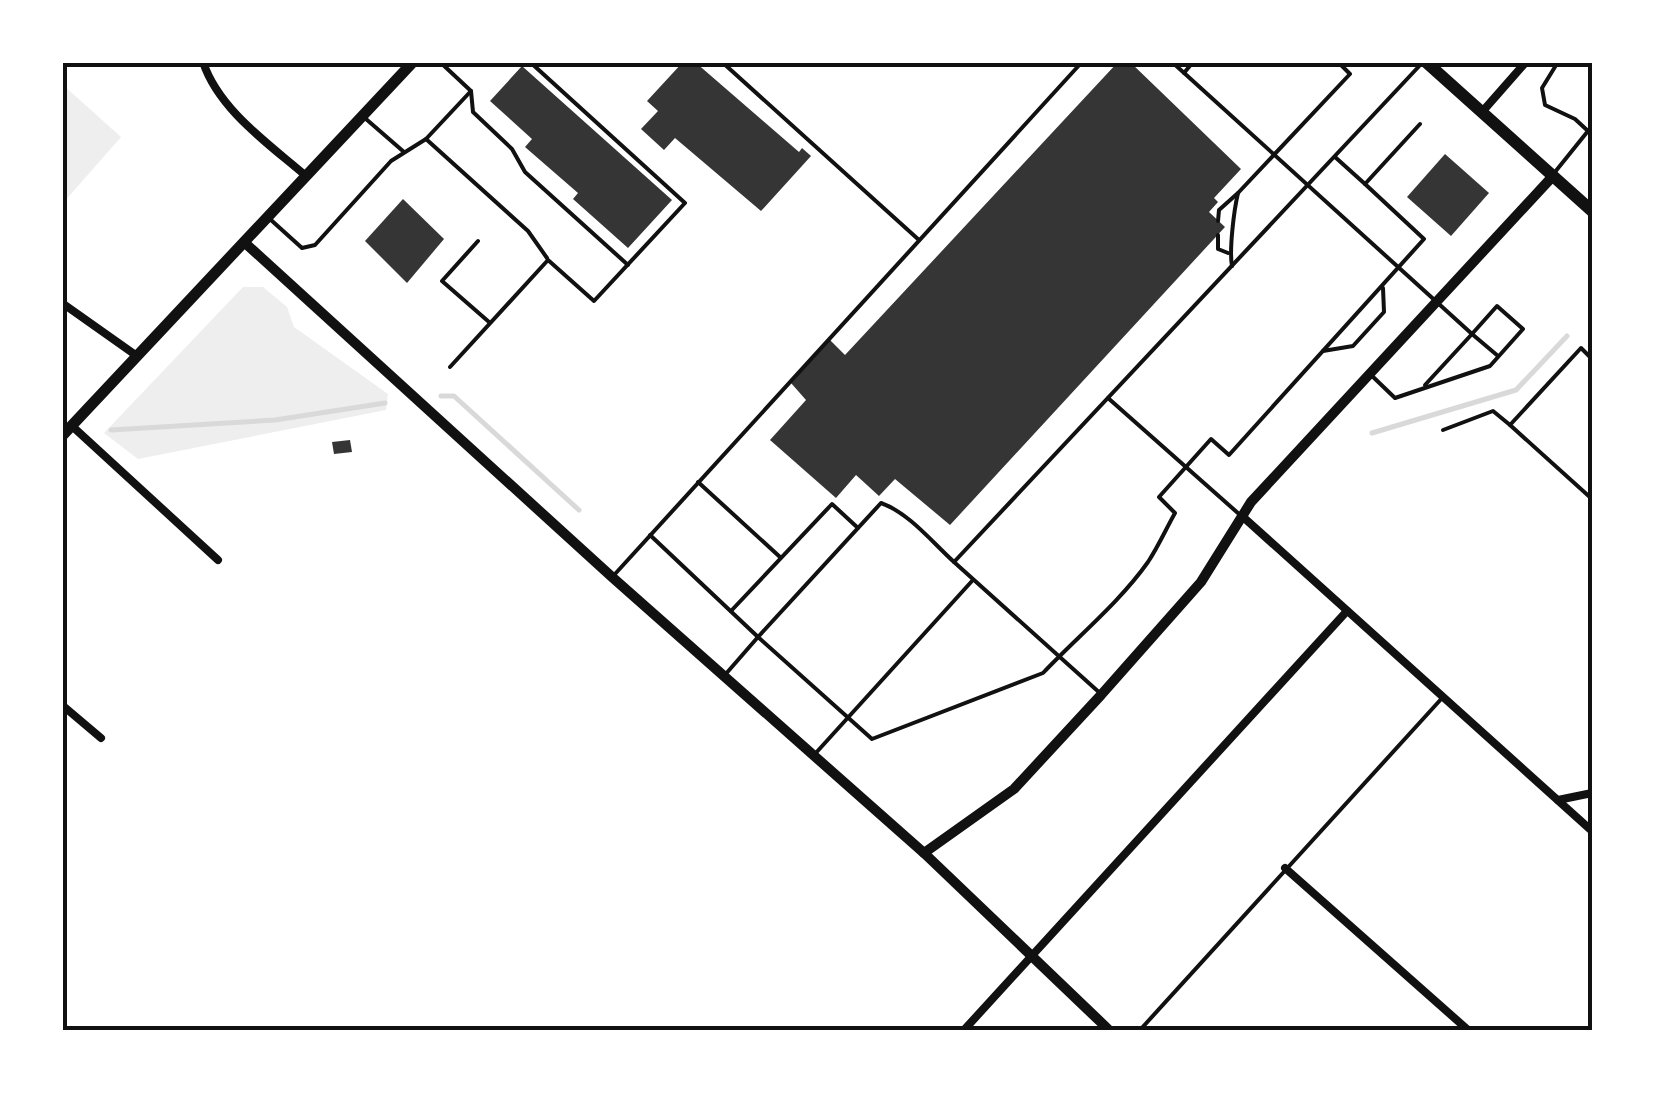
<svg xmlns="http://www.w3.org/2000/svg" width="1655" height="1093" viewBox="0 0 1655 1093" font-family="Quicksand,sans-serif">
	<rect width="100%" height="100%" fill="#fff"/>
	<g fill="#eee">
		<polygon points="63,85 121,137 63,203"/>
		<polygon points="243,287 263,287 287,307 294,327 388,394 386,410 138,459 104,433"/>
	</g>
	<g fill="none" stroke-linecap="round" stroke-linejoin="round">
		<g stroke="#d9d9d9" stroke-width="5">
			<polyline points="441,396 454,396 579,510"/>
			<polyline points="111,430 275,420 385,403"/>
			<polyline points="1372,433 1516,390 1567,336"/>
		</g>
	</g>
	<g fill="#353535">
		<polygon points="683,62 695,62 799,152 802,148 811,156 761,211 675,138 664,150 641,129 658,111 647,101"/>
		<polygon points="1118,62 1130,62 1241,169 1214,198 1218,202 1209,212 1225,227 950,525 895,479 879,496 856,475 836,498 770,440 806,400 791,383 830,340 845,355"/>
		<polygon points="522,66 672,200 628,248 573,199 578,193 525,147 532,139 490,101"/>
		<polygon points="1445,154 1489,193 1451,236 1407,197"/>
		<polygon points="403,199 444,239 407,283 365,241"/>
		<polygon points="350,440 352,452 334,454 332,442"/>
	</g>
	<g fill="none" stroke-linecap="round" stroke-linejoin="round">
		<g stroke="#111" stroke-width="4">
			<polyline points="440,62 471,91 473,112 512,149 525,172 628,265"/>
			<polyline points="722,62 919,240"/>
			<polyline points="1172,62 1472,334 1497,306 1523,329 1490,366 1395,398 1370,374"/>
			<polyline points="1558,62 1542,88 1545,105 1575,119 1588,131"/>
			<polyline points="1184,73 1193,62"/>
			<polyline points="366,119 404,152"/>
			<polyline points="426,139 528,231 547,258"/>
			<polyline points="1335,157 1365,184"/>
			<polyline points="1555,172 1592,126"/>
			<polyline points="271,220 302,248 315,245 391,161 426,139 471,91"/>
			<polyline points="1218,221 1219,210 1238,193"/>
			<polyline points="1218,235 1218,249 1228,253"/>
			<polyline points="478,241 442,281 489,322"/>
			<path d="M1232,266C1229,250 1234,210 1238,193L1350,74L1338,62"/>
			<polyline points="1323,351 1353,346 1384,312 1383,288"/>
			<polyline points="1592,359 1581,348 1510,425 1592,499"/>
			<polyline points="450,367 548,260 594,301 685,203 530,62"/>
			<polyline points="1425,385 1472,334 1498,356"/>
			<polyline points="1108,398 1239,514"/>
			<polyline points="1443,430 1493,411 1510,425"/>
			<polyline points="698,482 780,557"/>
			<polyline points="650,535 758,637 724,676"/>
			<polyline points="954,562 1423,62"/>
			<polyline points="615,574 1082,62"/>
			<polyline points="731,611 832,504 858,528"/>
			<path d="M1101,694C1052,650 1003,606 954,562C932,542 909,513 881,503L758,637L872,739L1043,673C1077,637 1119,603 1148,562C1158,547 1166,529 1175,513L1159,497L1211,439L1229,455L1424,239L1365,184L1420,124"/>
			<polyline points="814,755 972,581"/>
			<polyline points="1140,1030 1443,697"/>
		</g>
		<g stroke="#111" stroke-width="8">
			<path d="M203,62C219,110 269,144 306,176"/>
			<polyline points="1482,112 1526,62"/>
			<polyline points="62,303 137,356"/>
			<polyline points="72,426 218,560"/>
			<polyline points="1242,516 1592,831"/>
			<polyline points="62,705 101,738"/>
			<polyline points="1558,800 1592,793"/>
			<polyline points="1285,868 1468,1030"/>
			<polyline points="964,1030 1347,611"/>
		</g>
		<g stroke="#111" stroke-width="10">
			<polyline points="244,242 612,577 924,853 1109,1030"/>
			<polyline points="924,853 1014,789 1101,695 1201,582 1251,502 1553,176"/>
		</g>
		<polyline stroke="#111" stroke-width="11" points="62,436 413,62"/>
		<polyline stroke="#111" stroke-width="12" points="1426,62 1592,211"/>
	</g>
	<rect width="1655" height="1093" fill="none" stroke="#ffffff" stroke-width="130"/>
	<rect x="65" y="65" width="1525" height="963" fill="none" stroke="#111" stroke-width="4"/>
</svg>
